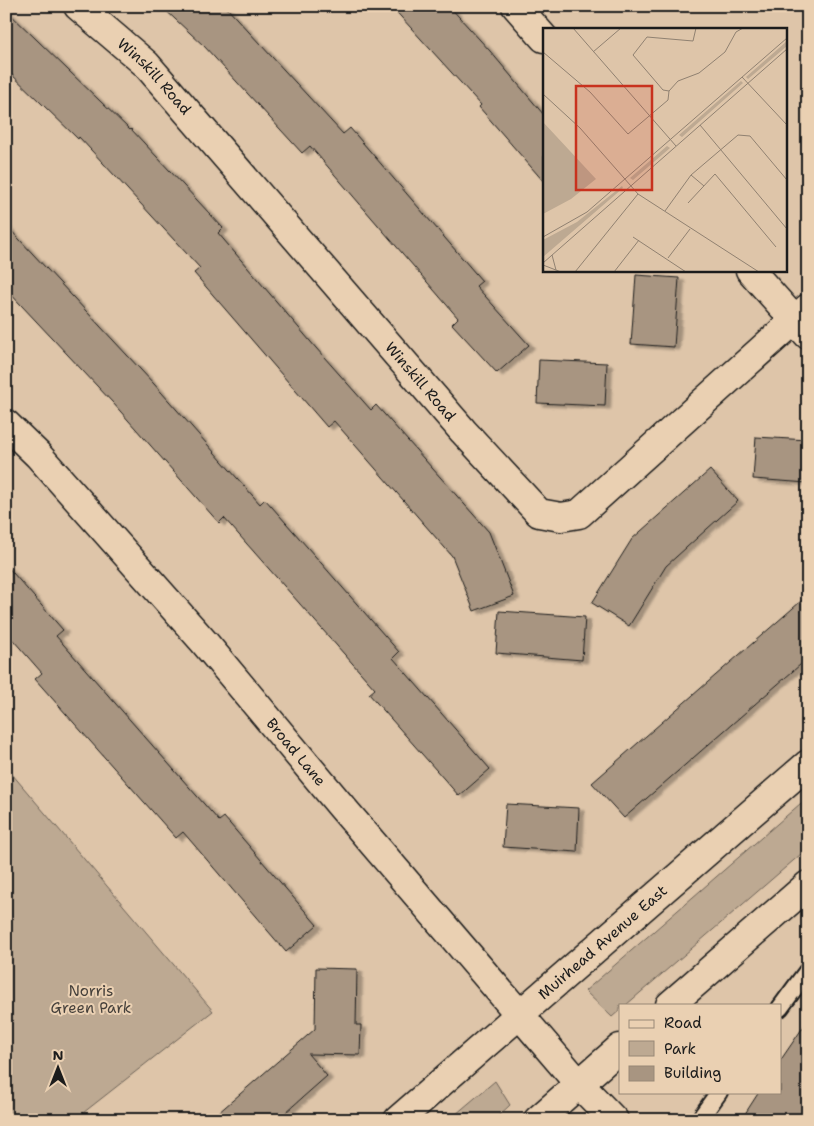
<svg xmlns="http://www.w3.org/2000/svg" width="814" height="1126" viewBox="0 0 814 1126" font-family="'Shantell Sans',sans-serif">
	<defs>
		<filter id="shadow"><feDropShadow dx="5.5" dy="3" stdDeviation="1" flood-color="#0004"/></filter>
	</defs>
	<rect width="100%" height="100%" fill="#dec5a9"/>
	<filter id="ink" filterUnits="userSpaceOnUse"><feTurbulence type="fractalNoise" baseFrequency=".02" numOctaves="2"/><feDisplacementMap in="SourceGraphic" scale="10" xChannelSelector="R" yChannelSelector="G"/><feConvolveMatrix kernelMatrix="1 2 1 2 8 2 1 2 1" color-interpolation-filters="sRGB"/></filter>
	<g filter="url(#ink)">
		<g fill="#bda992" stroke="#6c6257">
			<polygon points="6,767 213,1011 74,1120 6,1120"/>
			<polygon points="808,797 808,848 626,1005 620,1005 620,1010 612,1017 585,991"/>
			<polygon points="495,1081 510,1105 494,1120 449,1120"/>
		</g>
		<g fill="#a89581" stroke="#1c1c1c" filter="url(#shadow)">
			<polygon points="161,6 225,6 343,134 350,128 482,281 476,286 529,345 497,373 452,324 458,318 310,146 302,153 204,46"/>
			<polygon points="391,6 449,6 490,51 544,115 544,182 479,107 481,105"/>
			<polygon points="6,10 130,130 131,129 223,228 218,233 316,348 371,410 376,405 489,532 514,596 474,611 452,556 334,421 327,427 194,273 200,268 79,137 78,139 6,69"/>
			<polygon points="6,225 154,384 260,504 265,499 399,652 393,658 490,769 459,796 369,694 375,689 224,518 219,523 113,403 6,289"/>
			<polygon points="636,275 679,278 674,347 631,344"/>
			<polygon points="539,360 607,363 605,406 537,403"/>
			<polygon points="756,437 808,440 808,483 753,479"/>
			<polygon points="710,470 738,501 666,566 629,626 592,603 632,539"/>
			<polygon points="6,565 63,630 56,636 219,821 224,817 317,925 286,952 183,832 176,838 35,679 42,673 6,632"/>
			<polygon points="808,595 808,658 624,818 592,783"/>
			<polygon points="499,611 585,617 582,660 496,653"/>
			<polygon points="506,804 579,808 577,852 503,847"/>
			<polygon points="316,968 357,969 356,1025 361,1025 360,1055 308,1054 327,1076 277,1120 210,1120 315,1029"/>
			<polygon points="808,1020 808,1120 741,1120 759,1092 780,1092 780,1061"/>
		</g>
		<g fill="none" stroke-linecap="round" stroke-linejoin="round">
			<defs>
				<g id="lane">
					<polyline points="780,1008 808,970"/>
					<polyline points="699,1120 719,1092"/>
				</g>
				<g id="street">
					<path id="s1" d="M78,6L146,64L463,431L539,513L561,517L579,514L808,308"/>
					<polyline points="516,6 544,38"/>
					<polyline points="750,270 808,335"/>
					<path id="s2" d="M6,424L38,455L204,642L341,806L579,1084L614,1120"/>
				</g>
				<g id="secondary">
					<polyline points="670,1005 808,885"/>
					<path id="s3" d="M398,1120L808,764"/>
					<polyline points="538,1120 620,1048"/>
				</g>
			</defs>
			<use href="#lane" stroke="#1c1c1c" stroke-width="20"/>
			<use href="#street" stroke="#1c1c1c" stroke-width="31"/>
			<use href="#secondary" stroke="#1c1c1c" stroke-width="31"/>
			<use href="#lane" stroke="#ead0b2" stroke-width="16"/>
			<use href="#street" stroke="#ead0b2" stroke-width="28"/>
			<use href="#secondary" stroke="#ead0b2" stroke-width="28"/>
		</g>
	</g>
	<g text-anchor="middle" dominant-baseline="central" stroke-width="4" stroke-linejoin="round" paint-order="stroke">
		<g font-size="15" fill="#1c1c1c" stroke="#ead0b2">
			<text stroke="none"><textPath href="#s1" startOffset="104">Winskill Road</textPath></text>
			<text stroke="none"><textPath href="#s1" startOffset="509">Winskill Road</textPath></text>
			<text stroke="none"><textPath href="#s2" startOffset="438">Broad Lane</textPath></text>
			<text stroke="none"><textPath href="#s3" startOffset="271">Muirhead Avenue East</textPath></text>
		</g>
		<g font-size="15" fill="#443f3a" stroke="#ead0b2">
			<text x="91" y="991">Norris<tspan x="91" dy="17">Green Park</tspan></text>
		</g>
	</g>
	<g transform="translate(543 28)">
		<rect width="244" height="244" fill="#dec5a9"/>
		<path d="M244,13V18L205,51L203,49ZM198,53L200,55L139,109L136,107ZM0,94L53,151L28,171L0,186ZM124,118L127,120L90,152L87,150ZM79,158L80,160L0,229V212L34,194Z" fill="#bda992"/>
		<path fill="none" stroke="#908171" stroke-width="1" d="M30,0L133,118M0,24L47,64L85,106L125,72L126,63L135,53L156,45L182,24L193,4L200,0M50,24L78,0M199,49L244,97M126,63L120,62L90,27L104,9L150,13L153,0M0,66L37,100L95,166L216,244M157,97L244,201M148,147L161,158M145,175L172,146L233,219M122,183L148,147L195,107L207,108L244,152M0,209L44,184L244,10M90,209L143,244M9,227L13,242M125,230L147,201M0,235L244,21M0,237L18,244M32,244L95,166M71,244L96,212"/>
		<path fill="#c8321e" fill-opacity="0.15" stroke="#c8321e" stroke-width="2.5" d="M33,58H109V162H33Z"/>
		<rect width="244" height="244" fill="none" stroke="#1c1c1c" stroke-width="2.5"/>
	</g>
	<rect width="814" height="1126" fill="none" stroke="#ead0b2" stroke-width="25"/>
	<rect x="12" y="12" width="789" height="1101" fill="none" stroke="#1c1c1c" stroke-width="2" filter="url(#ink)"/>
	<rect x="619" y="1004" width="162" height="90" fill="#ead0b2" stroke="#988876"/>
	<rect x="629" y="1020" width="25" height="8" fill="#ead0b2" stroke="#988876"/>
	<text x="664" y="1028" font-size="15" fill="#1c1c1c">Road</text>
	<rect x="629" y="1041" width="25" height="15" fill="#bda992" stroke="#988876"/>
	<text x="664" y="1054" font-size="15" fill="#1c1c1c">Park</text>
	<rect x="629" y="1066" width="25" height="15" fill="#a89581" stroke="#988876"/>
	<text x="664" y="1078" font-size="15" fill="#1c1c1c">Building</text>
	<g transform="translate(58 1068)" stroke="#ead0b2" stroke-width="4" paint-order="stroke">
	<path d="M0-4L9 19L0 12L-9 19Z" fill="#1c1c1c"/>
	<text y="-8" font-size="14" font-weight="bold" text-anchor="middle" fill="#1c1c1c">N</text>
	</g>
</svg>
